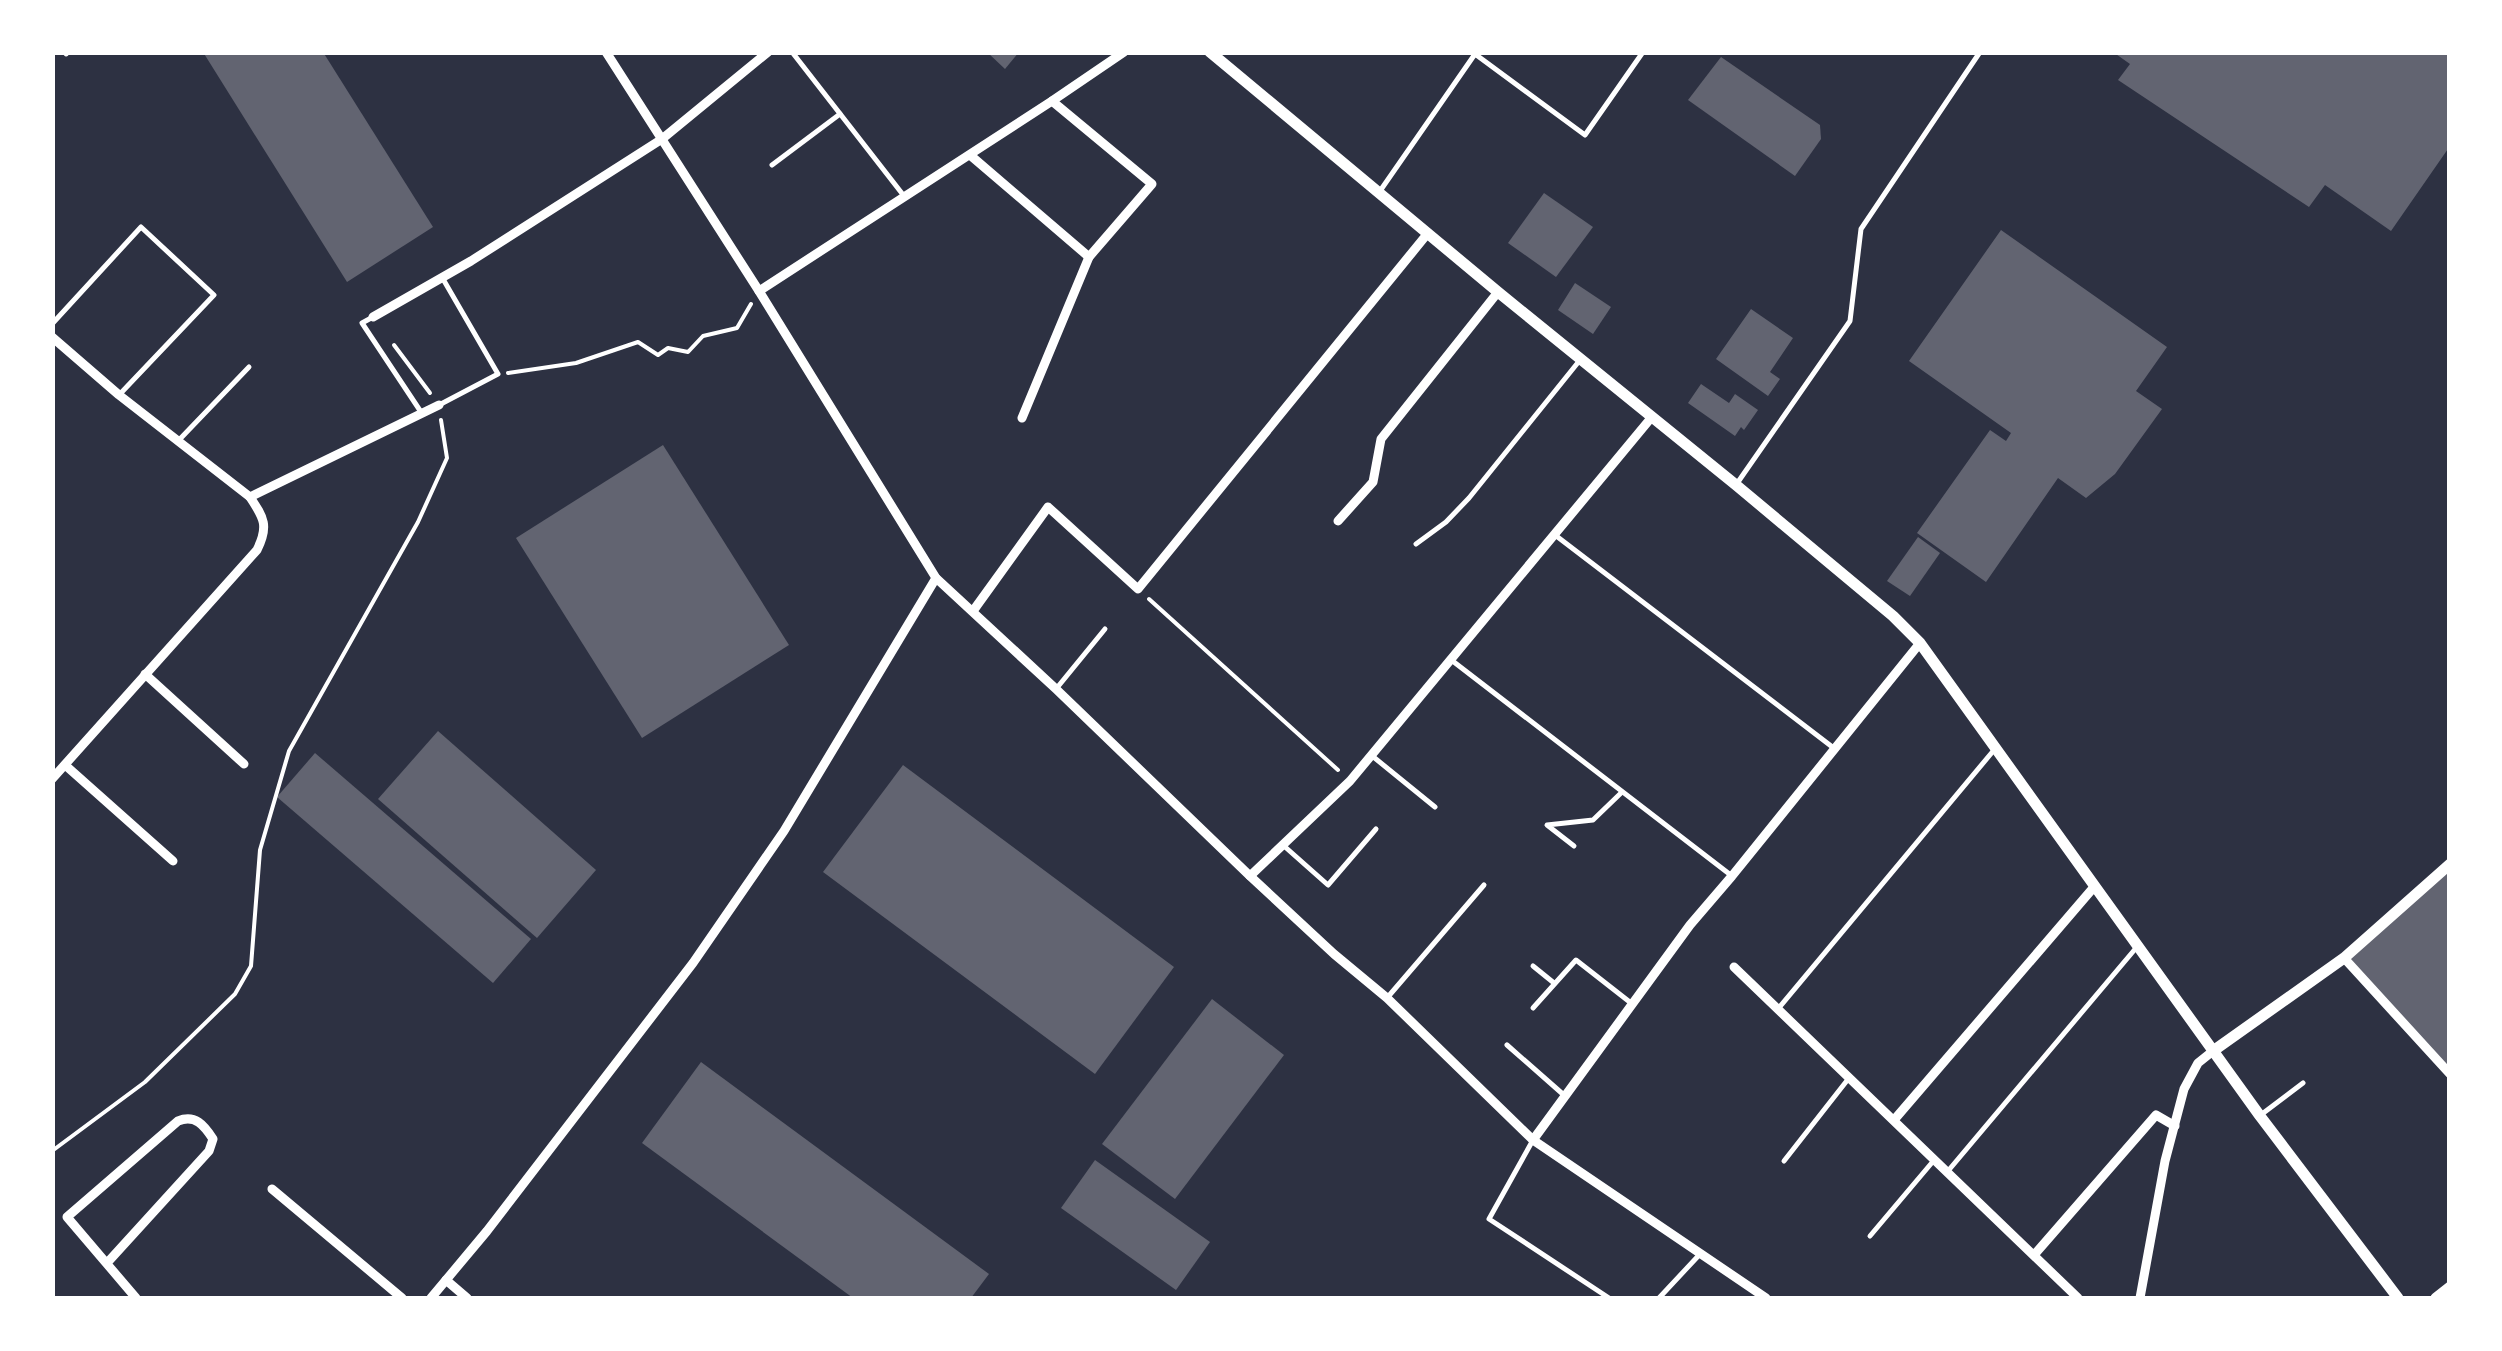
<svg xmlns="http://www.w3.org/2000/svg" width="2502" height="1351" viewBox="0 0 2502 1351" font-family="'Golos Text',sans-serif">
	<rect width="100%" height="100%" fill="#2d3142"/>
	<g fill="#626471">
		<polygon points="203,52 323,52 433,227 347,282"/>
		<polygon points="987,52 1019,52 1005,69"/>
		<polygon points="2113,52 2450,52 2450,146 2391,231 2325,185 2309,207 2118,80 2130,64"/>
		<polygon points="1721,57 1820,125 1821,139 1795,176 1688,100"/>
		<polygon points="1544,193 1593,227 1556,277 1508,243"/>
		<polygon points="2001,230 2167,347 2136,391 2162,409 2115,474 2086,498 2058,478 1986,582 1917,533 1990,430 2006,441 2011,433 1909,361"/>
		<polygon points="1575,283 1611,307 1593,334 1558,310"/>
		<polygon points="1751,309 1793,338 1770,372 1780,379 1768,396 1716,359"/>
		<polygon points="1701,384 1729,403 1735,394 1758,410 1744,430 1741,427 1735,436 1688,403"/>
		<polygon points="663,445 789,645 642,738 516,538"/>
		<polygon points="1918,537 1940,553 1910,596 1887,581"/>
		<polygon points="438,731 596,870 537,938 378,799"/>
		<polygon points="315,753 531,939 493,983 277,797"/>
		<polygon points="903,765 1174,967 1095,1074 823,872"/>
		<polygon points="2450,864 2450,1074 2344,958"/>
		<polygon points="1212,999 1284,1055 1175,1199 1102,1144"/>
		<polygon points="701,1062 989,1274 971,1298 853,1298 642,1143"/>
		<polygon points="1095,1160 1210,1242 1176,1290 1061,1208"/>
	</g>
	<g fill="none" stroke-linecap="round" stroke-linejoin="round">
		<g stroke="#fff" stroke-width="4">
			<polyline points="394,345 430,393"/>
			<polyline points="508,373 576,363 638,342 658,355 668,348 688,352 703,336 737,328 751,304"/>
			<polyline points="1149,599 1338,770"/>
			<polyline points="52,1151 145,1082 235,994 251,966 260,850 289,751 418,522 447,458 441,420"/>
		</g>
		<g stroke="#fff" stroke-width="5">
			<polyline points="65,52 66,54"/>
			<polyline points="792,52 904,196"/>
			<polyline points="772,165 840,114"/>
			<polyline points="1380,191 1475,54 1585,135 1643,52"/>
			<polyline points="373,317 362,323 421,412"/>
			<polyline points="52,324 141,227 214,295 119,395"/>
			<polyline points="439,405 498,374 443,279"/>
			<polyline points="179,440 249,367"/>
			<polyline points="1738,482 1850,321 1861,229 1980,52"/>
			<polyline points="1555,535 1835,749"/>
			<polyline points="1416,544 1446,522 1469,498 1580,360"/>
			<polyline points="1450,659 1732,876"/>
			<polyline points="1056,689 1105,629"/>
			<polyline points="1371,755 1435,807"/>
			<polyline points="1284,846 1328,885 1376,829"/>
			<polyline points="1574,846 1547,825 1593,820 1621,793"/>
			<polyline points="1533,966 1554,983"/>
			<polyline points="1387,998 1484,885"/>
			<polyline points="1533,1008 1576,960 1631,1003"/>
			<polyline points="1778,1009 1994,750"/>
			<polyline points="1507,1045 1565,1096"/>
			<polyline points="2262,1114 2303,1083"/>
			<polyline points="1533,1140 1489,1219 1609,1298"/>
			<polyline points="1784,1161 1849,1078"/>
			<polyline points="1948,1171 2136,948"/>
			<polyline points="1870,1236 1935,1159"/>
			<polyline points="1659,1298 1701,1253"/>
		</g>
		<g stroke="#fff" stroke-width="9">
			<polyline points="606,52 759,291 936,578 1056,689 1250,876 1334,954 1387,998 1533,1140 1766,1298"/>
			<polyline points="970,155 1089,257"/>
			<polyline points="759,291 1052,101 1124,52"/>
			<polyline points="373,317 471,261 662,139 768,52"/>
			<polyline points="52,337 119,395 250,497 439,405"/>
			<polyline points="1022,418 1089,257 1152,184 1052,101"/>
			<polyline points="1338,521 1373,482 1381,439 1498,292"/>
			<polyline points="973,611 1048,507 1138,589 1428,233"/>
			<polyline points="145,674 244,764"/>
			<polyline points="65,765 173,861"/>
			<path d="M52,779L257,550C269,526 264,518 250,497"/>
			<polyline points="1250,876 1350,781 1651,418"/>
			<polyline points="2344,958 2450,1074"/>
			<polyline points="1734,967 2078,1298"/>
			<polyline points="1894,1120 2094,887"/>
			<polyline points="1533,1140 1690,925 1732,876 1920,643"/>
			<polyline points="272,1189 402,1298"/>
			<polyline points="2034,1255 2156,1115 2175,1126"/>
			<path d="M107,1263L209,1151L213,1139C204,1125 195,1114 178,1121L67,1217L136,1298"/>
			<polyline points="446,1280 467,1298"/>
			<polyline points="431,1298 487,1231 693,963 784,831 936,578"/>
			<polyline points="2140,1298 2165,1161 2184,1089 2198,1063 2213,1051"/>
		</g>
		<g stroke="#fff" stroke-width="11">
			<polyline points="1210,52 1498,292 1736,485 1893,616 1920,643 2260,1116 2398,1298"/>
			<polyline points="2213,1051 2344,958 2450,864"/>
			<polyline points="2436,1298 2450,1287"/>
		</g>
	</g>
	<rect width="2502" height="1351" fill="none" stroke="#ffffff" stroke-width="110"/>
</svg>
